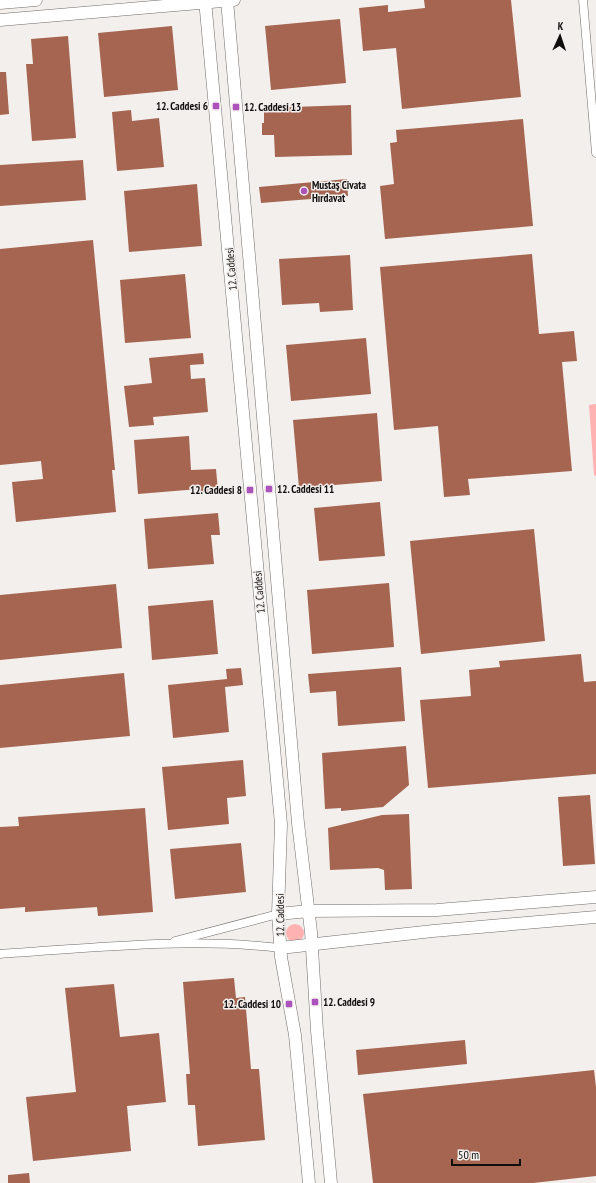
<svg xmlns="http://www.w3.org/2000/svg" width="596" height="1183" viewBox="0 0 596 1183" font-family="'PT Sans Narrow',sans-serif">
	<rect width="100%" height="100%" fill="#f3efed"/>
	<g fill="#feb2b2">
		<polygon points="596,404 596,476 594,475 589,405"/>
		<circle cx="295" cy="933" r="9"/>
	</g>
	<g fill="#a56550">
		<polygon points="424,0 511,0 521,97 402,109 396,48 363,51 359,8 388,5 388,12 425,8"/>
		<polygon points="340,19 346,83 271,90 265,26"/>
		<polygon points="172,26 178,90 104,97 98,33"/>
		<polygon points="68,36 76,138 32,141 26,64 33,64 31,39"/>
		<polygon points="0,72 6,72 9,114 0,115"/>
		<polygon points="351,105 352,155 275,157 274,135 262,135 262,123 264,123 264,108"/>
		<polygon points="131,110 132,121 159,118 164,167 117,171 112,112"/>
		<polygon points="523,119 533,226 385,239 380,186 394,184 390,143 397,142 396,130"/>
		<polygon points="83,160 86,200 0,206 0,165"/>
		<polygon points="347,179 348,196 261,203 259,187"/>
		<polygon points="197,184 202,246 129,252 124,191"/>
		<polygon points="93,240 115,470 112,470 116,512 16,522 12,482 43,479 41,461 0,465 0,249"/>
		<polygon points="532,254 539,334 574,331 577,361 562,362 572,471 468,479 470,495 444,497 438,426 394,430 380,267"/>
		<polygon points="350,255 353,310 320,312 319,303 282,305 279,259"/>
		<polygon points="185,274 191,338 125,343 120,280"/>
		<polygon points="366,338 371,394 291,401 286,345"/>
		<polygon points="203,353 204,364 190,365 191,379 205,378 208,412 153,417 154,425 129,427 124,386 152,383 149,358"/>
		<polygon points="377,413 382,481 299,488 293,420"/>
		<polygon points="189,436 191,470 216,469 218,491 200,493 199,489 138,494 134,440"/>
		<polygon points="380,502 385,556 319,561 314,508"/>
		<polygon points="218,513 220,535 211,535 214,564 148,569 144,519"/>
		<polygon points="534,529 545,641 421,654 410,541"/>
		<polygon points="389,583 394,647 312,654 307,590"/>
		<polygon points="116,584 122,648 0,660 0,595"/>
		<polygon points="213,600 218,654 152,660 148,606"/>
		<polygon points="581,654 584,682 596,681 596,774 428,788 420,700 471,696 469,670 500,667 499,661"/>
		<polygon points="401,667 405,721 338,726 336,691 310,693 308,674"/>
		<polygon points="241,668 243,685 225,687 229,732 173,738 168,685 227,679 226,669"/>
		<polygon points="124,673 130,736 0,748 0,685"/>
		<polygon points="406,746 409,785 383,807 341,811 341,808 325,809 322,753"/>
		<polygon points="243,760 246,796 227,798 229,824 168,830 162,767"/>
		<polygon points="590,795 595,864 563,866 558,797"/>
		<polygon points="145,808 153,912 98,916 97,907 25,912 25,907 0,909 0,827 19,826 18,817"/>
		<polygon points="409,814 412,889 385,890 384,870 378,868 330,870 328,828 382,815"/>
		<polygon points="241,843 246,892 175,899 170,849"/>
		<polygon points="234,978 236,998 245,997 251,1069 259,1069 265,1140 198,1146 195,1105 188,1105 186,1074 190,1074 183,982"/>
		<polygon points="114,984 120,1037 159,1033 166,1102 127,1106 131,1151 33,1161 26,1097 76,1092 65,988"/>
		<polygon points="465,1040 467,1064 358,1075 356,1050"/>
		<polygon points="594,1070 596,1087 596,1176 533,1183 373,1183 363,1094"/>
		<polygon points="29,1173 30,1183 8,1183 8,1175"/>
	</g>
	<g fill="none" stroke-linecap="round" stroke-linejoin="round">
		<defs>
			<g id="street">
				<polyline points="583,0 596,153"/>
				<polyline points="175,941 278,914"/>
				<path d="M0,954C93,948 187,937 280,948"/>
			</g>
			<g id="secondary">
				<polyline points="205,0 281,824 278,914 281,957 295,1035 309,1183"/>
				<polyline points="227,0 298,823 311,932 317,1031 331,1183"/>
				<polyline points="0,3 36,0"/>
				<polyline points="0,20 234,0"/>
				<polyline points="278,914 309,911 437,910 596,897"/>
				<polyline points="280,948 433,931 596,917"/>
			</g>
		</defs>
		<use href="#street" stroke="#706d6b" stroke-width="9"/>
		<use href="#secondary" stroke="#706d6b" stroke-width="13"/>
		<use href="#street" stroke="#fff" stroke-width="8"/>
		<use href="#secondary" stroke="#fff" stroke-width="12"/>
	</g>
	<g fill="#ac52bd" stroke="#f3efed" stroke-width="1.5">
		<rect x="212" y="102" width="8" height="8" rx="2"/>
		<rect x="232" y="103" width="8" height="8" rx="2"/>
		<circle cx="304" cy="191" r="4"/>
		<rect x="265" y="485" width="8" height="8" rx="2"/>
		<rect x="246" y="486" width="8" height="8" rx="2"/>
		<rect x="311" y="998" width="8" height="8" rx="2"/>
		<rect x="285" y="1000" width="8" height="8" rx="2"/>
	</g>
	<g text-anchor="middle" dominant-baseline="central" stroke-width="3" stroke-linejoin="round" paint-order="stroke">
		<g font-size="11" font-weight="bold" fill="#100f0e" stroke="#f3efed" text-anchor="start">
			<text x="208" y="106" text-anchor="end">12. Caddesi 6</text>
			<text x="244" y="107">12. Caddesi 13</text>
			<text x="312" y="185">Mustaş Civata<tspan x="312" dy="13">Hırdavat</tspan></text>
			<text x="277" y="489">12. Caddesi 11</text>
			<text x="242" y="490" text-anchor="end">12. Caddesi 8</text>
			<text x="323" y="1002">12. Caddesi 9</text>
			<text x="281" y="1004" text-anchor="end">12. Caddesi 10</text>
		</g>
		<g font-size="11" fill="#100f0e" stroke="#f3efed">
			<text transform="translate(231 269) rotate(-95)">12. Caddesi</text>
			<text transform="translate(259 592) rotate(-95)">12. Caddesi</text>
			<text transform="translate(280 915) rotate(-91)">12. Caddesi</text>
		</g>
	</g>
	<g transform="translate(560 36) rotate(3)" stroke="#f3efed" stroke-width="3" paint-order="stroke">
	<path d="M0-3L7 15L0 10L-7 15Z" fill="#100f0e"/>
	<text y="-6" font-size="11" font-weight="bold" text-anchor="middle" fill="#100f0e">K</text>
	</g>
	<path d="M452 1159v6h68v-6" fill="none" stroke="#100f0e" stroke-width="2"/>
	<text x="458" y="1159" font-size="12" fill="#100f0e" stroke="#f3efed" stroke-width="3" paint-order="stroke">50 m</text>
</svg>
